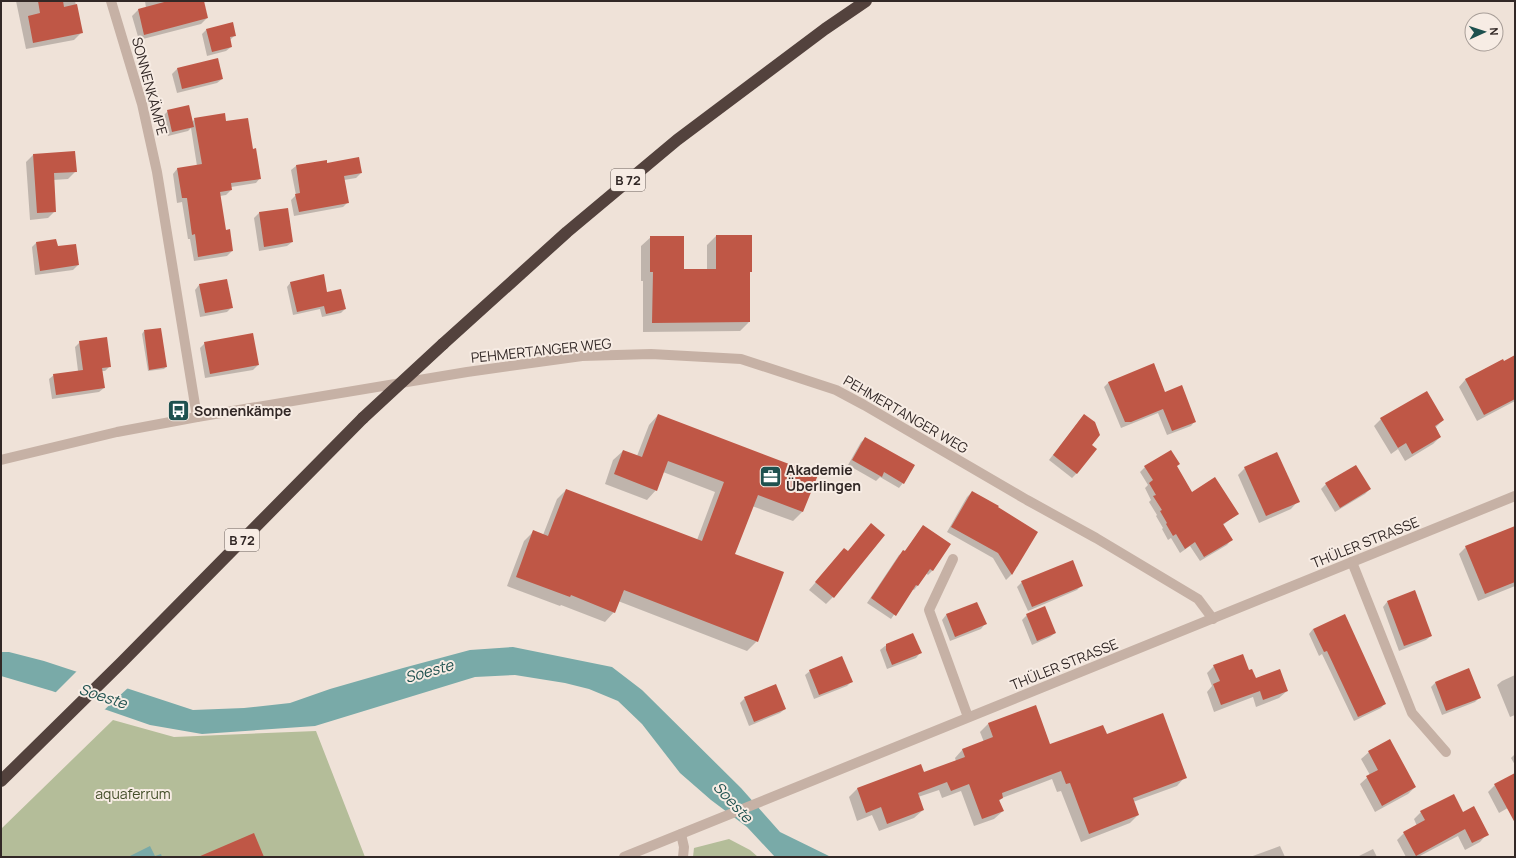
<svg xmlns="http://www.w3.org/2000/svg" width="1516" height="858" viewBox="0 0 1516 858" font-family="Manrope,sans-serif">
	<rect width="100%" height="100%" fill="#efe2d8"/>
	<g fill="#b4bd99">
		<polygon points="113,720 174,737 316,731 365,857 1,857 1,829"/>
		<polygon points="729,839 750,850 758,857 693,857 694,848"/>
	</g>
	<g fill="#79aaa8">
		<polygon points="513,647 612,667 642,690 741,788 780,832 831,857 775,857 747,827 711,800 680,773 642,724 618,701 589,689 565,683 515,675 475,677 315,726 202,734 150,725 52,691 1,676 1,652 9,652 44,661 193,710 244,708 290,703 330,689 403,668 470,650"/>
		<polygon points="150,846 155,856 161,854 162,857 128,857"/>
	</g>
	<polygon fill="#efe2d8" points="78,670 129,687 103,711 54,694"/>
	<g fill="#0003">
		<polygon points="16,1 75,1 82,32 74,40 26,49"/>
		<polygon points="145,1 203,1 207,18 201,24 139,40 132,16 138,10 146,8"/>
		<polygon points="207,29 235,35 230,40 231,47 226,51 207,56 202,34"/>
		<polygon points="217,59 222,79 217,83 177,93 172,74 177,69"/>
		<polygon points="168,111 192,122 195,119 226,122 252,150 260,178 256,183 231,187 231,190 226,195 220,196 225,231 232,251 227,256 194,261 190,239 188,239 182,202 177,203 173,174 177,169 197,166 191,128 188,131 168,136 163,116"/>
		<polygon points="74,152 76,171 68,179 53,180 55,211 48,218 30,220 26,162 33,155"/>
		<polygon points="326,164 361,173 356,178 344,180 348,202 343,207 294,216 291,200 296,195 291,170 296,166"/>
		<polygon points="287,209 292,242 287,246 259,251 254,218 259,213"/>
		<polygon points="716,236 751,271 749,273 749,322 740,331 643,332 643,281 641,281 641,246 651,237 683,270 707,270 707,245"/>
		<polygon points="36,243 78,265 73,270 35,275 32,247"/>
		<polygon points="291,282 327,293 345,309 341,313 322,317 320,309 293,315 287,287"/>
		<polygon points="199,285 232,307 227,312 200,317 195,290"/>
		<polygon points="144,331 166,367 164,369 148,371 142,334"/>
		<polygon points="80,342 110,366 105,371 102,371 104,388 99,392 52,399 49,379 54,375 78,371 75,347"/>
		<polygon points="205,343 258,365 253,370 205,378 200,348"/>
		<polygon points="1515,357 1515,401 1477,421 1459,387 1465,380 1502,360 1504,363"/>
		<polygon points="1109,382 1165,393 1195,421 1191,426 1167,435 1158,413 1121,428 1104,387"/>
		<polygon points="658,415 816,476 802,512 793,521 752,506 734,554 757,641 747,651 618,601 614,612 605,622 561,605 560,606 507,586 524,541 533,532 543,535 557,499 566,490 697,540 715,492 663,472 656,490 647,500 605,484 613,460 623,451 637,456 649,425"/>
		<polygon points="1381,419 1443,420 1436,427 1440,437 1433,444 1405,461 1398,449 1391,454 1374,426"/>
		<polygon points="1080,420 1091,445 1077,473 1072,478 1049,460"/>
		<polygon points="866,438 903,483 899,488 880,477 876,481 848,465 861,442"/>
		<polygon points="1176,466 1192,493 1237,514 1223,525 1231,540 1227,545 1200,561 1190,546 1180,553 1171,538 1168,540 1162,529 1163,528 1156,516 1157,515 1149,502 1151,500 1145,488 1148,485 1140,472 1145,467"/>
		<polygon points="1245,468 1298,501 1291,509 1259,523 1238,475"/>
		<polygon points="1326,484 1370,489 1365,494 1335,512 1321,489"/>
		<polygon points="972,492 1037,532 1011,575 1006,580 993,558 947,532 967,497"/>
		<polygon points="923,527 950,544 932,571 928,575 926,573 918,585 914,590 912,589 891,619 867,603 899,555 904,552"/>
		<polygon points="1515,527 1515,586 1478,601 1459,554 1466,547"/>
		<polygon points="844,549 833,597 826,604 809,590"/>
		<polygon points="1022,582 1082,585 1077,590 1028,611 1017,587"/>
		<polygon points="1387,602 1431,636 1426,640 1399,651 1383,607"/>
		<polygon points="946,615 985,624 981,629 950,641 942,620"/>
		<polygon points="1027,615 1055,633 1050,637 1032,645 1022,620"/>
		<polygon points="1313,629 1385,703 1381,708 1354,721 1322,654 1319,656 1309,634"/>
		<polygon points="913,634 920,653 916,658 887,669 880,650 885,646"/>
		<polygon points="1214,666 1249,671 1255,679 1287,691 1279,698 1256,707 1253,697 1214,712 1207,692 1212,686 1207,673"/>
		<polygon points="810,671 851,682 847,686 814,699 805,675"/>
		<polygon points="1515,675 1515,715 1510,717 1497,685 1502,681"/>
		<polygon points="1435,683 1480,697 1475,702 1442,715 1431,687"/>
		<polygon points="745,698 785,709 780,713 749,726 740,703"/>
		<polygon points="988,724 1050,746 1106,736 1185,777 1177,786 1133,802 1138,815 1130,823 1081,842 1061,791 1057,792 1052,779 1002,798 999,801 1003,811 994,819 974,826 961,791 942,798 939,790 918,797 923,810 914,818 879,831 872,815 857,821 849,797 857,789 920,765 924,773 956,761 955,758 963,749 984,742 980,732"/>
		<polygon points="1390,741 1415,787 1408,794 1375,812 1360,784 1370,775 1361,759 1369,752"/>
		<polygon points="1515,754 1515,765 1511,758"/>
		<polygon points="1515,774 1515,809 1513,805 1499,813 1488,792 1495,785"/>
		<polygon points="1421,812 1463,813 1487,834 1480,842 1465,850 1458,836 1418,857 1406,857 1397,840 1404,833 1417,826 1414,819"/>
		<polygon points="1280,846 1285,857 1250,857"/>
		<polygon points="1373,849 1377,857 1357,857"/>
	</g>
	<g fill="#bf5746">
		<polygon points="38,1 63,1 64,7 77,4 83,33 33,43 28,16 40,13"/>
		<polygon points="168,1 204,1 208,18 144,35 138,9"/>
		<polygon points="233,22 236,36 230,37 232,47 212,52 206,29"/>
		<polygon points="218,58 223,79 182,89 177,68"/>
		<polygon points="189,105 194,127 172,132 167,110"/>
		<polygon points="225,113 226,121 248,118 253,149 256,148 261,179 231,183 232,190 220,192 226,230 230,229 233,251 198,257 195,234 192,235 187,198 182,198 177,168 202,164 194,118"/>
		<polygon points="75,151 77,172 54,173 56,212 37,213 33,154"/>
		<polygon points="359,157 362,173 344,176 349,203 299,212 295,194 300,193 296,165 327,160 327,163"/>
		<polygon points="288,208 293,242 264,247 259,212"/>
		<polygon points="716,235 752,235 752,272 750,272 750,322 652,323 653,272 650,272 650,236 684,236 684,269 716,269"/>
		<polygon points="56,239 58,246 76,244 79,265 40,271 36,242"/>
		<polygon points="324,274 327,292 341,289 346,309 326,314 324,306 297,312 290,282"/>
		<polygon points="227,279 233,308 205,313 199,284"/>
		<polygon points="161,328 167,367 149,370 144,330"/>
		<polygon points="253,333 259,365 210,374 204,342"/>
		<polygon points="107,337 111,367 102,368 105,388 56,395 53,374 83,370 79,341"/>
		<polygon points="1515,355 1515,399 1484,415 1465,379 1503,359 1504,361"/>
		<polygon points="1154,363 1165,392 1182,385 1196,422 1172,431 1163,409 1131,422 1125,422 1108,382"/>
		<polygon points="1427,391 1444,420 1435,426 1441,437 1412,454 1406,443 1398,448 1380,418"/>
		<polygon points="658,414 818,475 803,512 758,495 735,554 784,572 758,642 624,590 615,613 571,595 570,597 516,577 533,530 548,536 566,489 702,541 724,482 668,461 657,491 614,474 623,450 642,457"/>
		<polygon points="1084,414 1095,422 1100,435 1092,445 1097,449 1077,474 1053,455"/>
		<polygon points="865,437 915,465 904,484 884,472 882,477 852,460"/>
		<polygon points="1171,450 1180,464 1177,466 1192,492 1215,477 1239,514 1223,524 1233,540 1204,557 1195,542 1185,549 1176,534 1173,536 1166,524 1167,523 1160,511 1162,510 1153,496 1156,495 1149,483 1153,480 1144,466"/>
		<polygon points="1277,452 1300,502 1266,516 1244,467"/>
		<polygon points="1356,465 1371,489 1340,508 1325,483"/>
		<polygon points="972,491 999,506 998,507 1038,532 1012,575 998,553 951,527"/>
		<polygon points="871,523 885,535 834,598 815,582 844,548 848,551"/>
		<polygon points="923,525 951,544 933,571 930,569 918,586 916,585 896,616 871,598 903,550 905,551"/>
		<polygon points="1515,526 1515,582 1485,594 1465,546"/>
		<polygon points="1073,560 1083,586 1032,607 1021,581"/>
		<polygon points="1415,590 1432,636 1404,646 1387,601"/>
		<polygon points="977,602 987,624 955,637 946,614"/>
		<polygon points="1045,606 1056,633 1037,641 1026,614"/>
		<polygon points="1345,614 1386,704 1358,717 1327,651 1324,652 1313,629"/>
		<polygon points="913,633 922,653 892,665 886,650 886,644"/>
		<polygon points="1243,654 1249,670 1252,669 1256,678 1280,669 1288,691 1263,700 1260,691 1221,705 1213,684 1220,681 1213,665"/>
		<polygon points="842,656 853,682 819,695 809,670"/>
		<polygon points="1469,668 1481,698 1446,711 1435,682"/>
		<polygon points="776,684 786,709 754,722 744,697"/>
		<polygon points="1036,705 1050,744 1103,725 1107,734 1163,713 1187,778 1133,798 1139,815 1089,834 1070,783 1066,784 1061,771 1002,793 1003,798 999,800 1004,811 982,819 969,784 951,791 947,782 918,793 924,810 887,824 881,807 866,813 857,788 921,764 924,772 965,757 962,749 993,737 988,723"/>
		<polygon points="1390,739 1416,787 1382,806 1366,776 1378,770 1368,751"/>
		<polygon points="1515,773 1515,823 1494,784"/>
		<polygon points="1454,794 1463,812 1474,806 1489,835 1472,843 1465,829 1416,856 1403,832 1425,820 1420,811"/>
		<polygon points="254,833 264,857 198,857"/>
	</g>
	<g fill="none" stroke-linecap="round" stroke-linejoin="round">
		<g stroke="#c6b1a5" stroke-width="10">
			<polyline points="111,1 142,104 157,172 197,417"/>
			<polyline points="1,460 117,432 197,417 467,372 582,356 651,354 741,359 836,390 864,405 1027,500 1096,538 1198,599 1213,619"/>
			<polyline points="953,559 929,610 968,717"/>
			<polyline points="1352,562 1412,713 1446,752"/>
			<polyline points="681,834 684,847 683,857"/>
			<polyline points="624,857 1515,496"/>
		</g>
		<g stroke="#53423d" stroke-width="12">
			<polyline points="443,344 567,232 677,140 825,29 866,1"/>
			<polyline points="1,781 122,662 363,418"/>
		</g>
		<polyline stroke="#53423d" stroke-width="12" points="363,418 443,344"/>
	</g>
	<defs>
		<symbol id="bus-square" viewBox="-11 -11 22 22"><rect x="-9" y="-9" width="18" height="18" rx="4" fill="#1e514f" stroke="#f7ece4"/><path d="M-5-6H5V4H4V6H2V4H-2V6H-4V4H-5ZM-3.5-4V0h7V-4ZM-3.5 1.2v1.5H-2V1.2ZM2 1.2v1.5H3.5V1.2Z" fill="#fff"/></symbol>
		<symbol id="office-square" viewBox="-11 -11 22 22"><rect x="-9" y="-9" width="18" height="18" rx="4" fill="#1e514f" stroke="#f7ece4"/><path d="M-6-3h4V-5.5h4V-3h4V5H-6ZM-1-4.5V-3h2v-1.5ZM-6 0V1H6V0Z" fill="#fff"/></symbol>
	</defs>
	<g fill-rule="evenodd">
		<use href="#bus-square" x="166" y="398" width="25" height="25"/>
		<use href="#office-square" x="758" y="464" width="25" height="25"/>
	</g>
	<g text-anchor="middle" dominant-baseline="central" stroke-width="4" stroke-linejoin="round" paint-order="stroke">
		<g fill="#f7ece4" stroke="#6d635f" stroke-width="1">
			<rect x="611" y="169" width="34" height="22" rx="3"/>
			<rect x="225" y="529" width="34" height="22" rx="3"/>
		</g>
		<g font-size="13" font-weight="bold" fill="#322826">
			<text x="628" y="180">B 72</text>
			<text x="242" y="540">B 72</text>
		</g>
		<g font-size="14" fill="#322826" stroke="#f7ece4">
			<text transform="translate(150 86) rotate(75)">SONNENKÄMPE</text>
			<text transform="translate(541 350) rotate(-6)">PEHMERTANGER WEG</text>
			<text transform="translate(906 414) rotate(30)">PEHMERTANGER WEG</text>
			<text transform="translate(1365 542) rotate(-22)">THÜLER STRASSE</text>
			<text transform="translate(1064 664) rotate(-22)">THÜLER STRASSE</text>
		</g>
		<g font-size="14" font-weight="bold" fill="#322826" stroke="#f7ece4" text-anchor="start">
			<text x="194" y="410">Sonnenkämpe</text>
			<text x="786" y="469">Akademie<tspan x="786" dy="16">Überlingen</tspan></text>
		</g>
		<g font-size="14" fill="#454f2b" stroke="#f7ece4">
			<text x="133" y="793">aquaferrum</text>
		</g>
		<g font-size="15" font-style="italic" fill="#1e514f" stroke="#f7ece4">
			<text transform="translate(429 671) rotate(-16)">Soeste</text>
			<text transform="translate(103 696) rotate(18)">Soeste</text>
			<text transform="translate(733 802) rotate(47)">Soeste</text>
		</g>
	</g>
	<rect width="1516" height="858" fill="none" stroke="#322826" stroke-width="4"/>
	<g transform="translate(1484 32) rotate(87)"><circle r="19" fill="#f7ece4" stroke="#a89e98"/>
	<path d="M0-3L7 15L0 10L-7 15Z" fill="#1e514f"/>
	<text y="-6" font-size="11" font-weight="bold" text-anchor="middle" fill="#322826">N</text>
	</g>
</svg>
